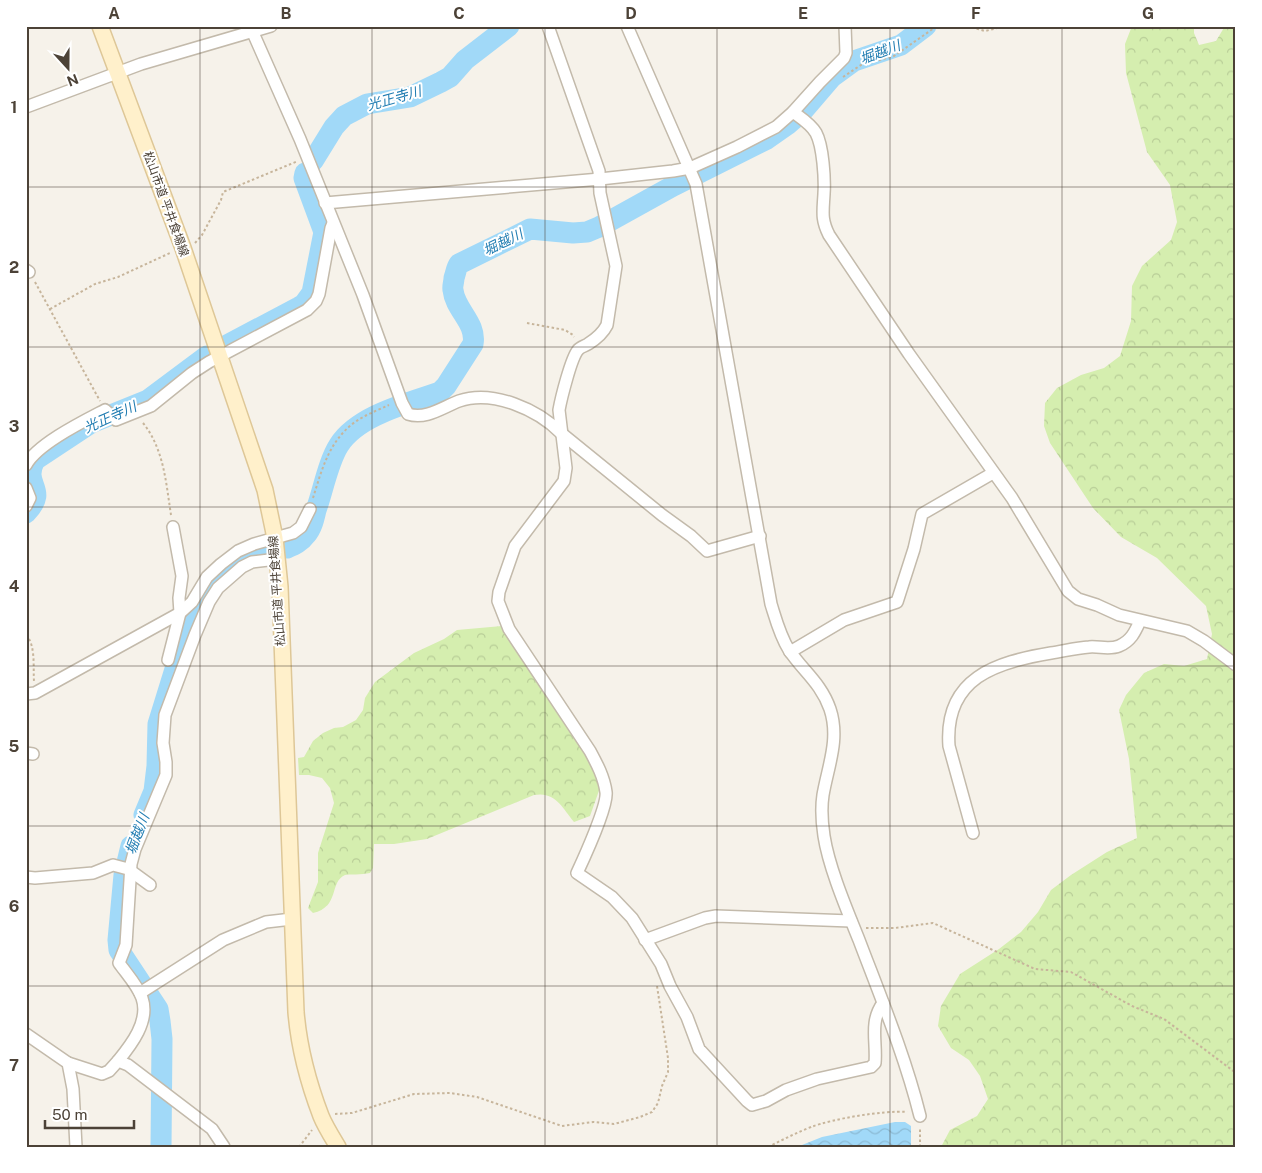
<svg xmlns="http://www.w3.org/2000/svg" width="1262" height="1173" viewBox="0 0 1262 1173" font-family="'Public Sans','Noto Sans JP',sans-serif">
	<defs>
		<pattern id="forest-crowns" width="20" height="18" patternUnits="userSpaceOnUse" patternTransform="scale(1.25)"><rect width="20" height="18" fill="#d5eeaf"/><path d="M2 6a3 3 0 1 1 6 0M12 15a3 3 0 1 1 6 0" fill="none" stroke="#b8cd97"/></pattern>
		<pattern id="water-waves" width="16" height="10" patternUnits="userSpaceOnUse" patternTransform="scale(1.25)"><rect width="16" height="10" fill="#a1d9f8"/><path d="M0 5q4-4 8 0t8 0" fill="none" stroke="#8cbbd5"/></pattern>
	</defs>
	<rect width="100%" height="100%" fill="#f6f2ea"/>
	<g fill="url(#forest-crowns)">
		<polygon points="1132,26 1194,26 1194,33 1199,45 1216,41 1225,26 1236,26 1236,1147 941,1147 950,1130 977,1116 988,1099 980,1076 969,1060 951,1048 938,1026 941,1006 960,974 999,949 1021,932 1038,912 1051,890 1071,875 1107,852 1137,838 1129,759 1119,710 1126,695 1144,673 1164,664 1184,666 1207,659 1212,634 1206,606 1157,558 1121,537 1093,508 1050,443 1044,426 1045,403 1057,388 1081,375 1104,368 1120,356 1131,321 1132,286 1142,266 1171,240 1177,222 1170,185 1147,152 1126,73 1125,44"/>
		<path d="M502,626L586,751L601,785L590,816L574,822C562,807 555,791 534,795L427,839L394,844H374L373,868L370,873C362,875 349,874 345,875C329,882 340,907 313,913L308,908L318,882V853L334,803L330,788L322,778L309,775H299L298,758L304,757L313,741L323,733L334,728L343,727L356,720L363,710L365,698L375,682L414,653L444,639L457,630Z"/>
	</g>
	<polygon fill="url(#water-waves)" points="895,1122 905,1122 911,1126 911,1147 797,1147 822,1137"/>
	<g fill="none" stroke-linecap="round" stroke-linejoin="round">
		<g stroke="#a1d9f8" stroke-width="21">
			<polyline points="313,161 334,127 344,116 367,104 410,97 441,82 450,77 465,60 509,26"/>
			<polyline points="227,345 299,307 304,304 312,293 324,232 304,178 305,173"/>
			<path d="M26,513C50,488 21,486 35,460L91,423L148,400L207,356"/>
			<path d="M287,548C294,545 301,542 306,535C312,528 314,519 316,510C323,491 328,462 339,445C358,415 409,403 440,392L446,386L473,344C477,323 455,310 453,290C452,287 454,282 454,278C456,273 456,268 459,264L530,229L573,233L587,232L599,227L673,186L767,139L787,125L802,112L832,77L854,61L901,45L926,26"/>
			<polyline points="144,815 154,791 157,766 158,724 184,640 211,587 222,574 245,557 266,552"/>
			<polyline points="131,846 124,875 118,940 119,950 158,1009 160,1021 162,1039 161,1147"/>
		</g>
		<defs>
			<g id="street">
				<path d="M250,26L300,139L363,295L402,403L408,414C426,420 443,407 459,401C493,389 538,410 561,433L662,515L691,536L707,551L760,536"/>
				<path d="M548,26L599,171L600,193L616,266L607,325C603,333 596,339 588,344C585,346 580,347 578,350C571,358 561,399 559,410L566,468L564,481L515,546L499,592L498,601L509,629L590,751C597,764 604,777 606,792C608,805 584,858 577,873L612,897L632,918L661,964L670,986L687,1017L699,1049L747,1101L752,1105L766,1101L786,1090L817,1079L871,1067L875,1063C877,1042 869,1022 883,1003"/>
				<path d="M627,26L696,184L771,604C776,620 780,636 789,650C803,671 821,683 830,709C840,739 828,766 823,795C821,808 822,823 824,836C829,868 847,910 859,940C881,998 905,1056 920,1116"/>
				<polyline points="26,107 141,64 271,26"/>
				<path d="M793,112C801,118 811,124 816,133C823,146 825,179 824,194C823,212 821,219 829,235L909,354L1012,498L1068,591L1078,599L1097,605L1119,615L1187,631L1204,641L1236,665"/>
				<polyline points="325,203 600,179 673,171 690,168 737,147 776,127 793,112 820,82 844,58 846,53 845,26"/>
				<polyline points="26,270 29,272"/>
				<path d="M26,465C37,444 84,421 105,410L116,420L151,406L192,373L209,362L307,310L316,301L319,294L331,228L333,223"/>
				<polyline points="26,488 30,498 26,506"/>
				<polyline points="790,652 844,620 897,602 914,549 922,514 993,473"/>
				<polyline points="168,660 180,613 179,598 182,576 173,527"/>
				<polyline points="26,694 35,693 180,613 192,602 207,577 221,564 238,551 254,544 293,533 301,527 310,509"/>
				<polyline points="26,753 33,754"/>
				<path d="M973,833L949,746C944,678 996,662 1051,653C1064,651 1076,648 1089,647C1099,646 1109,650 1119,646C1131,641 1135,632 1140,621"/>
				<polyline points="26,877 35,878 93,873 113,865 128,869 150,885"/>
				<polyline points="645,940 705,918 716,916 851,921"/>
				<polyline points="140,993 223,940 266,922 292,919"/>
				<polyline points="26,1034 68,1063 73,1089 76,1147"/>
				<path d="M118,1061C131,1045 150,1021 142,998C138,986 126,973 119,963L126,945L131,864L135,849L166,775V762L163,743L165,715L195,635L209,602L218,588L242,567L252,562L277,559"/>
				<polyline points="68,1063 102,1074 109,1071 118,1061 128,1065 212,1129 224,1147"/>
			</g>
			<path id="secondary" d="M100,26L183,248L265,490L275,538L280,587L296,1012C299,1048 308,1082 321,1116C325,1126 332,1137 338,1147"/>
		</defs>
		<use href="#street" stroke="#c3baab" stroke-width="14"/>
		<use href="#secondary" stroke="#dec797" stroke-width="18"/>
		<g stroke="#c7b59b" stroke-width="2" stroke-dasharray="2.5 2.5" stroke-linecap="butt">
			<polyline points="967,26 985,31 1006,26"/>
			<polyline points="843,77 861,65 894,56 937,26"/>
			<polyline points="195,243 202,235 221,200 223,192 298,161"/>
			<polyline points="35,282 100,401"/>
			<polyline points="50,309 95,284 118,277 170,253"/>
			<polyline points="527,323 565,330 573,335 574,337"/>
			<path d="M143,423C164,449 166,483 171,515"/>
			<path d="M313,498C322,469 329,441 355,422C365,415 378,410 389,405"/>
			<path d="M26,635C36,645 33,668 34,681"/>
			<polyline points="866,928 895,928 933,923 1035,969 1071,972 1132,1006 1164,1019 1236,1073"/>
			<polyline points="335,1114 352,1113 414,1094 450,1093 477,1097 562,1126 593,1122 614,1124 640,1117 652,1112 658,1103 662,1086 668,1072 668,1058 657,986"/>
			<polyline points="299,1147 312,1130"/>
			<path d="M768,1147C782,1140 796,1133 811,1127C832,1119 884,1110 907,1112"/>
			<polyline points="920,1147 920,1127"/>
		</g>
		<use href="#street" stroke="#fff" stroke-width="11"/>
		<use href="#secondary" stroke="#fff0cb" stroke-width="15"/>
	</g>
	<path fill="none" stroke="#4c4237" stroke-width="1" stroke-opacity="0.55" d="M200,26V1147M372,26V1147M545,26V1147M717,26V1147M890,26V1147M1062,26V1147M26,187H1236M26,347H1236M26,507H1236M26,666H1236M26,826H1236M26,986H1236"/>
	<g text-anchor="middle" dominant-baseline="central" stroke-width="4" stroke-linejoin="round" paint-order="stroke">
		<g font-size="12" fill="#4c4237" stroke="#fff">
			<text transform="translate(166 204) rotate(70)">松山市道 平井食場線</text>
			<text transform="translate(277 591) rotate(-94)">松山市道 平井食場線</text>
		</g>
		<g font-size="14" font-style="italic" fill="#217db2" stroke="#fff">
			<text transform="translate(880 52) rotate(-21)">堀越川</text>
			<text transform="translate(394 98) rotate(-16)">光正寺川</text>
			<text transform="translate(503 242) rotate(-26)">堀越川</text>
			<text transform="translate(110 417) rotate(-24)">光正寺川</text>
			<text transform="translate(137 834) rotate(-69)">堀越川</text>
		</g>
	</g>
	<rect width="1262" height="1173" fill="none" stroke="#ffffff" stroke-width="55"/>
	<g transform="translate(68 68) rotate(159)" stroke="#ffffff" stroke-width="4" paint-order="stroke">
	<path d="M0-4L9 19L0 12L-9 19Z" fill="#4c4237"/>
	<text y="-8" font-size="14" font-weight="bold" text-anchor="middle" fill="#4c4237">N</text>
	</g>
	<path d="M45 1120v8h89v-8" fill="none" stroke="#4c4237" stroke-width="2.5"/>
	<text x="52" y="1120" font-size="15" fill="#4c4237" stroke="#ffffff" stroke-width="4" paint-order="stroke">50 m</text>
	<rect x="28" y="28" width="1206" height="1118" fill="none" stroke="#4c4237" stroke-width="2"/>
	<g font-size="16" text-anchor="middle" font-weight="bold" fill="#4c4237">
		<text x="114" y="19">A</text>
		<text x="286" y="19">B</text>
		<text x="459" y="19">C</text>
		<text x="631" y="19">D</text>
		<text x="803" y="19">E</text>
		<text x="976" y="19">F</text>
		<text x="1148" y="19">G</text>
		<text x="14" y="113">1</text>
		<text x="14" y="273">2</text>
		<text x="14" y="432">3</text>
		<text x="14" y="592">4</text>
		<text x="14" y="752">5</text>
		<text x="14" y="912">6</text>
		<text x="14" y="1071">7</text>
	</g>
</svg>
